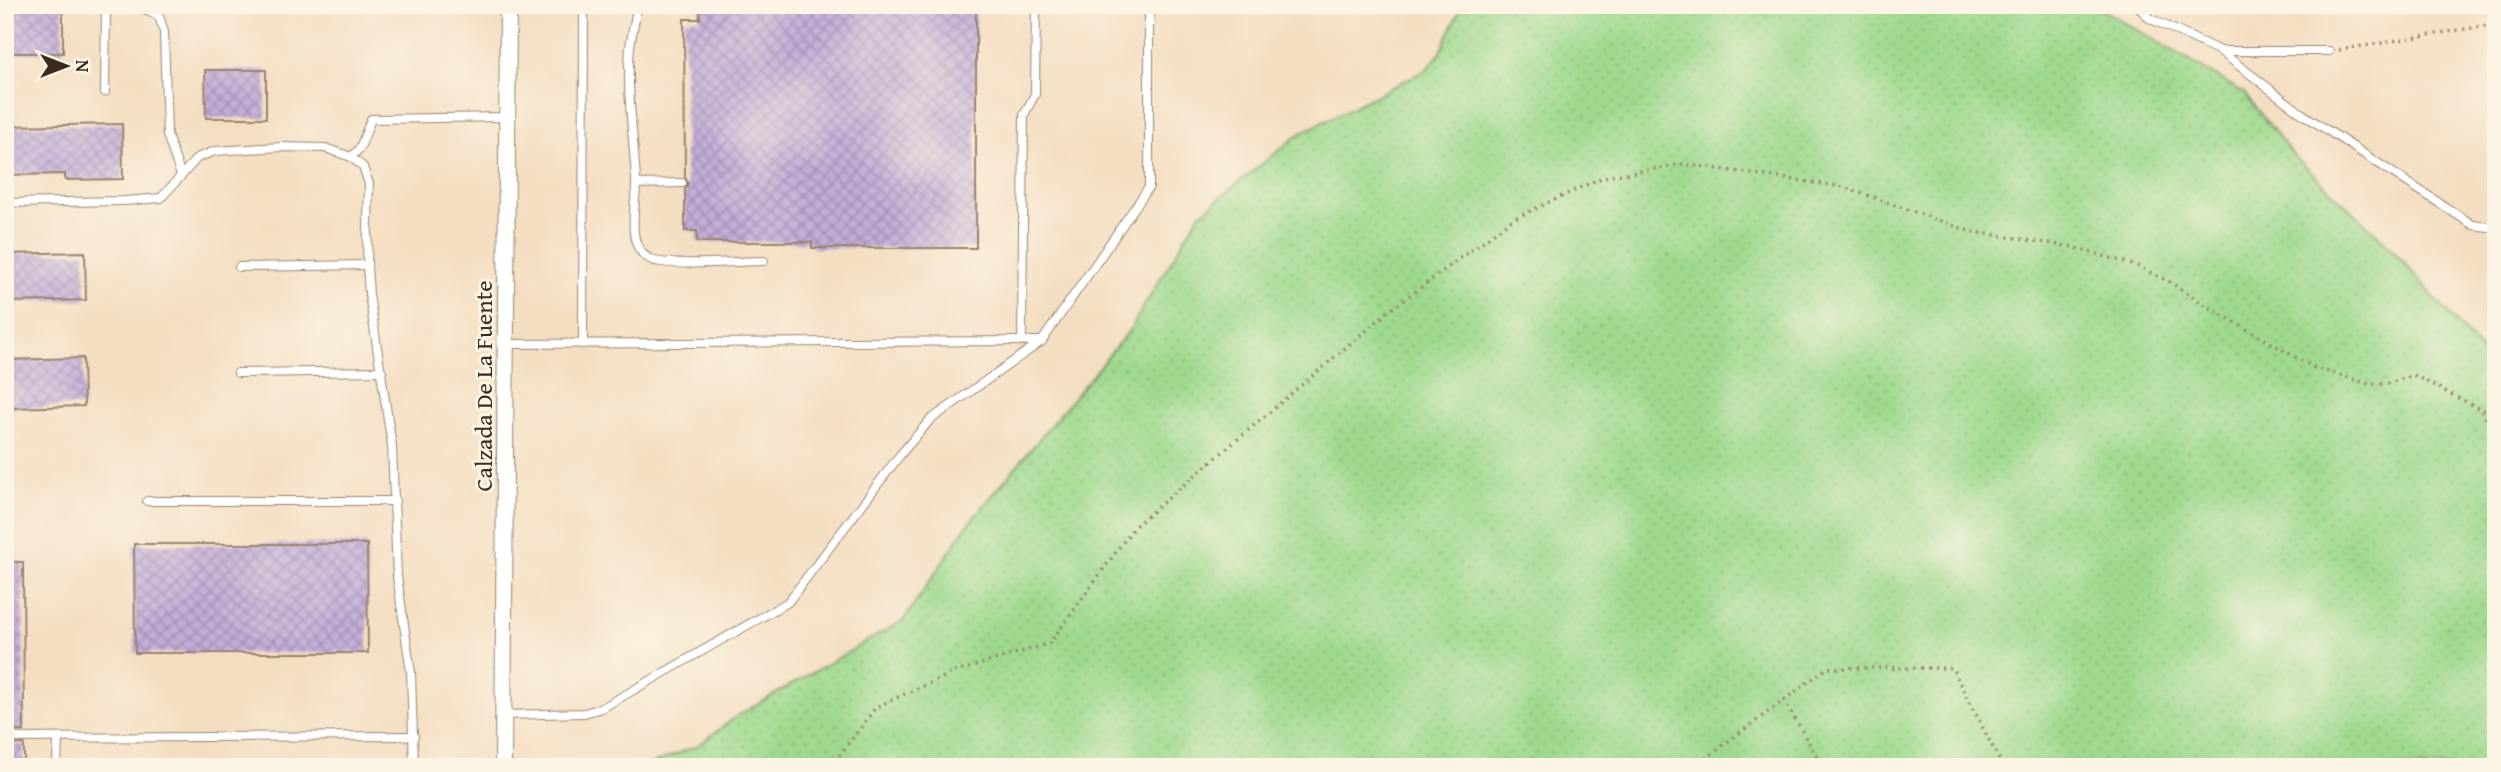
<svg xmlns="http://www.w3.org/2000/svg" width="2501" height="772" viewBox="0 0 2501 772" font-family="'Gentium Book Plus',serif">
	<defs>
		<pattern id="grass-dots" width="8" height="8" patternUnits="userSpaceOnUse" patternTransform="scale(1.75)"><rect width="8" height="8" fill="#9ed98d"/><path d="M2 2h.1M6 6h.1" fill="none" stroke="#89ba79" stroke-width="1.8" stroke-linecap="round"/></pattern>
		<pattern id="building-cross-hatch" width="8" height="8" patternUnits="userSpaceOnUse" patternTransform="scale(1.75)"><rect width="8" height="8" fill="#c3add9"/><path d="M0 0l8 8M0 8l8-8" fill="none" stroke="#a08daf"/></pattern>
	</defs>
	<rect width="100%" height="100%" fill="#fcf5e5"/>
	<filter id="ink" filterUnits="userSpaceOnUse"><feTurbulence type="fractalNoise" baseFrequency=".0143" numOctaves="2"/><feDisplacementMap in="SourceGraphic" scale="14" xChannelSelector="R" yChannelSelector="G"/><feConvolveMatrix kernelMatrix="1 2 1 2 8 2 1 2 1" color-interpolation-filters="sRGB"/></filter>
	<filter id="wash" filterUnits="userSpaceOnUse"><feTurbulence type="fractalNoise" baseFrequency=".00686" numOctaves="4" result="noise"/><feDisplacementMap in="SourceGraphic" scale="28" xChannelSelector="R" yChannelSelector="G"/><feGaussianBlur stdDeviation="1.57" result="paint"/><feColorMatrix in="noise" values="0 0 0 0 0 0 0 0 0 0 0 0 0 0 0 0 0 1.4 0 .05"/><feComposite in="paint" operator="in"/></filter>
	<g filter="url(#wash)">
		<rect width="100%" height="100%" fill="#f4dec2"/>
		<polygon fill="url(#grass-dots)" stroke="#6c8256" stroke-width="2" points="1462,5 2095,5 2244,93 2294,156 2391,248 2496,368 2496,767 644,767 697,746 737,716 904,620 966,527 1129,331 1199,215 1299,134 1426,70 1439,55"/>
		<g id="blocks">
			<g fill="url(#building-cross-hatch)">
				<rect x="5" y="5" width="58" height="48"/>
				<polygon points="700,5 976,5 976,248 812,248 812,242 697,242 697,231 685,231 685,189 688,184 685,177 684,19 700,19"/>
				<polygon points="205,70 266,70 266,118 206,118"/>
				<polygon points="122,124 123,179 65,180 65,174 5,175 5,126"/>
				<polygon points="85,252 86,300 9,302 7,254"/>
				<polygon points="83,358 84,406 7,408 6,360"/>
				<polygon points="134,544 367,544 368,653 135,653"/>
				<polygon points="5,562 23,562 24,731 5,731"/>
				<polygon points="24,744 24,767 5,767 5,745"/>
			</g>
		</g>
	</g>
	<g filter="url(#ink)">
		<use href="#blocks" fill-opacity="0" stroke="#988470" stroke-width="2"/>
		<g fill="none" stroke-linecap="round" stroke-linejoin="round">
			<defs>
				<g id="service">
					<path d="M638,5C635,19 632,33 630,47C626,92 634,137 636,181C637,204 623,248 652,260C669,267 741,261 764,261"/>
					<polyline points="2137,5 2149,18 2220,51 2329,51"/>
					<polyline points="2220,51 2301,113 2473,225 2496,228"/>
					<polyline points="105,92 106,5"/>
					<polyline points="351,157 360,148 371,119 508,117"/>
					<polyline points="181,176 197,158 215,151 281,147 325,148 351,157 363,167 369,184 367,265 369,294 392,446 397,576 411,673 414,767"/>
					<polyline points="637,184 682,183"/>
					<path d="M5,203L124,201L161,198L181,176L167,135L164,32L159,16C141,5 126,6 106,6"/>
					<polyline points="239,267 367,265"/>
					<polyline points="1022,341 1024,115 1035,94 1036,5"/>
					<polyline points="506,344 1042,341"/>
					<polyline points="583,344 584,5"/>
					<polyline points="238,373 382,371"/>
					<polyline points="147,501 395,501"/>
					<polyline points="503,715 584,713 602,708 788,602 900,455 930,420 1042,341 1149,187 1149,5"/>
					<polyline points="5,738 414,736"/>
					<polyline points="57,767 58,738"/>
				</g>
				<polyline id="minor" points="503,767 508,5"/>
			</defs>
			<use href="#service" stroke="#988470" stroke-width="10"/>
			<use href="#minor" stroke="#988470" stroke-width="18"/>
			<g stroke="#988470" stroke-width="3.5" stroke-dasharray="2 5" stroke-linecap="butt">
				<polyline points="2339,50 2496,24"/>
				<polyline points="2481,411 2496,432"/>
				<polyline points="1784,700 1823,767"/>
				<polyline points="831,767 876,707 952,673 1050,643 1134,527 1389,311 1513,219 1603,177 1684,164 1844,187 1969,231 2073,247 2137,266 2170,282 2208,307 2313,367 2369,384 2387,384 2413,375 2480,409 2496,413"/>
				<polyline points="1694,767 1827,668 1952,668 2003,767"/>
			</g>
			<use href="#service" stroke="#fff" stroke-width="8"/>
			<use href="#minor" stroke="#fff" stroke-width="16"/>
		</g>
	</g>
	<g text-anchor="middle" dominant-baseline="central" stroke-width="6" stroke-linejoin="round" paint-order="stroke">
		<g font-size="24" fill="#3b2a1e" stroke="#fcf5e5">
			<text transform="translate(483 386) rotate(-90)">Calzada De La Fuente</text>
		</g>
	</g>
	<rect width="2501" height="772" fill="none" stroke="#fcf5e5" stroke-width="28"/>
	<g transform="translate(66 66) rotate(90)" stroke="#fcf5e5" stroke-width="5" paint-order="stroke">
	<path d="M0-5L12 26L0 18L-12 26Z" fill="#3b2a1e"/>
	<text y="-10" font-size="19" font-weight="bold" text-anchor="middle" fill="#3b2a1e">N</text>
	</g>
</svg>
